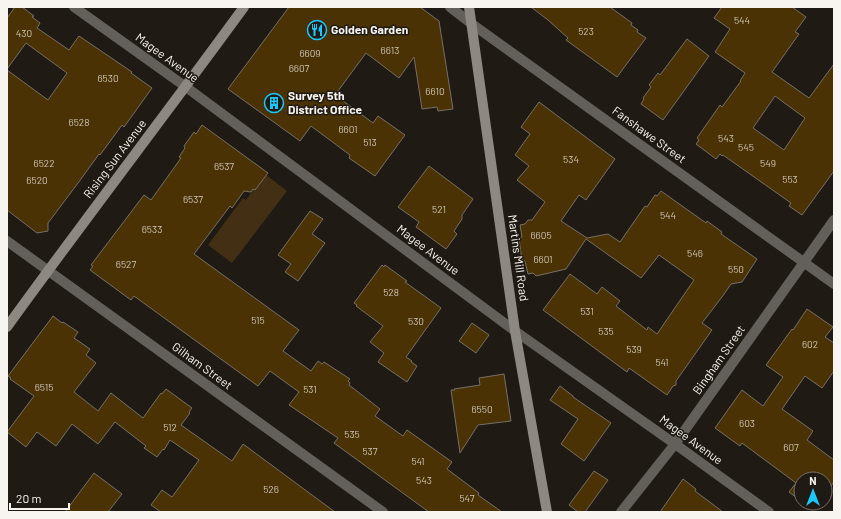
<svg xmlns="http://www.w3.org/2000/svg" width="841" height="519" viewBox="0 0 841 519" font-family="Barlow,sans-serif">
  <style>
    .green { fill: #433014 }
    .building { fill: #4b3205; stroke: #767067; fill-rule: evenodd }
    .lines { fill: none; stroke-linecap: round; stroke-linejoin: round }
    .street { stroke: #63605c; stroke-width: 10 }
    .secondary { stroke: #8d8882; stroke-width: 10 }
    .labels { text-anchor: middle; stroke-width: 3; stroke-linejoin: round; paint-order: stroke }
    .number-label { font-size: 10px; fill: #cdc4b4 }
    .poi-label { font-size: 12px; font-weight: bold; fill: #f8f4ef; stroke: #1f1a13; text-anchor: start }
    .street-label { font-size: 12px; fill: #f8f4ef; stroke: #1f1a13 }
  </style>
  <rect width="100%" height="100%" fill="#1f1a13"/>
  <!-- green -->
  <path class="green" d="M265 174 287 191 232 263 208 245 243 198 246 200Z"/>
  <!-- building -->
  <path class="building" d="M15 7H22L34 16 32 17 40 23 37 28 69 50 79 36 132 72 131 73 152 88 124 127 122 125 100 155 99 154 81 179 48 223V231L37 233 7 210V70L48 100 67 73 26 43 7 69V18Z
    M289 7H420L439 21 453 109 438 111 437 107 422 109 414 57 399 78 366 53 335 95 373 123 378 116 405 135 375 176 349 158 350 155 311 126 300 141 228 89Z
    M531 7H610L632 23 631 25 638 30 637 32 646 38 617 77 566 40 568 38 548 20Z
    M722 7H792L806 17 795 32 799 34 772 72 809 98 834 64V171L802 215 789 206 791 203 723 155 722 156 720 154 716 159 696 144 699 140 697 138 720 105 722 107 741 81H740L745 73 715 52 730 29 714 18ZM775 96 805 118 784 150 753 128Z
    M687 39 709 56 663 120 641 104 644 99 643 98 651 87 649 85 658 73 660 75Z
    M539 102 615 159 586 200 579 195 561 221 587 238 608 234 620 242 645 206 647 207 655 195 657 196 661 191 706 223 707 221 722 232 721 234 757 259 742 282 731 284 722 297 702 323 712 330 676 381V385L673 386 667 395 629 368 627 372 543 310 570 274 597 294 602 287 620 301 616 306 647 330 648 327 657 334 694 280 659 255 641 278 586 239 566 269 536 276 533 273 528 274 525 261 522 260 519 239 522 237 520 225 525 224 528 220H532L545 202 517 180 529 166 515 155 530 134 521 127Z
    M202 125 268 173 255 190 253 189 251 192 244 191 232 208 230 206 194 254 299 330 283 351 311 371 318 361 322 364 324 362 350 379 348 381 350 383 349 385 380 409 375 416 403 436 407 430 452 462 447 469 479 493 478 495 502 512H429L334 443 338 438 289 405 299 392 270 371 258 386 134 296 131 300 90 270 93 266 91 265 144 195 151 200 181 158 179 157 185 148 184 146 194 132 196 134Z
    M429 166 473 199 462 215V219L454 231 457 234 446 249 416 227 419 222 398 207Z
    M310 211 323 219 312 234 325 243 298 281 285 272 291 264 278 255Z
    M382 265 384 267 385 265 407 281 405 282 441 308 406 357 412 361 411 362 417 366 407 382 378 362 384 353 370 342 383 326 356 306 357 305 354 303Z
    M807 309 833 327 825 337 834 343V371L822 388 805 376 782 409 813 431 807 440 834 460V482L826 492 825 491V479H801V501L789 492 796 483 742 443 740 446 715 428 742 390 763 406 783 377 766 365 792 329 793 330Z
    M53 316 62 323 63 322 78 332 74 338 90 349 86 355 96 363 74 392 98 411 111 393 143 418 161 393 162 394 166 389 192 408 189 412 190 413 181 425 232 461 243 444 335 512H161L151 505 162 490 172 497 199 460 170 440 164 450 163 449 157 457 144 448 146 446 115 422 98 444 72 424 56 446 37 432 26 447 7 432 34 396 10 379 11 378 8 376Z
    M472 323 489 335 476 353 459 341Z
    M504 374 511 421 478 425 460 453 451 390H455L454 389 480 385 479 378Z
    M560 386 573 396V397L611 423 584 461 561 444 578 419 550 400Z
    M594 471 608 480 585 512H578L569 505Z
    M94 473 122 494 108 512H65Z
    M683 479 696 489 695 491 723 512H660Z"/>
  <g class="lines">
    <!-- street -->
    <path class="street" d="M74 7 186 87 515 331 675 444 769 512
      M450 7 472 24 834 284
      M7 241 383 512
      M621 512 675 444 834 220"/>
    <!-- secondary -->
    <path class="secondary" d="M469 7 515 331 547 512
      M7 327C85 219 166 114 244 7"/>
  </g>
  <!-- icons -->
  <defs>
    <g id="restaurant-ring" transform="scale(1)"><circle r="9.5" fill="#1f1a13" stroke="#1dc9fc" stroke-width="1.5"/><path d="M-5-6h1v4h1v-4h1v4h1v-4h1v5L-1.5 .5V6h-2V.5L-5-1ZM5-6V6H3V1.5H1.5Q1.5-4 5-6Z" fill="#1dc9fc"/></g>
    <g id="building-ring" transform="scale(1)"><circle r="9.5" fill="#1f1a13" stroke="#1dc9fc" stroke-width="1.5"/><path d="M-4-6H4V6H1V3H-1V6H-4ZM-2.5-4.3h1.7v1.8h-1.7ZM.8-4.3h1.7v1.8H.8ZM-2.5-1h1.7V.8h-1.7ZM.8-1h1.7V.8H.8Z" fill="#1dc9fc"/></g>
  </defs>
  <g fill-rule="evenodd">
    <use href="#restaurant-ring" x="317" y="30"/>
    <use href="#building-ring" x="274" y="103"/>
  </g>
  <g class="labels">
    <!-- number labels -->
    <g class="number-label">
      <text x="742" y="24">544</text>
      <text x="586" y="35">523</text>
      <text x="24" y="37">430</text>
      <text x="390" y="54">6613</text>
      <text x="310" y="57">6609</text>
      <text x="299" y="72">6607</text>
      <text x="108" y="82">6530</text>
      <text x="435" y="95">6610</text>
      <text x="79" y="126">6528</text>
      <text x="348" y="133">6601</text>
      <text x="726" y="142">543</text>
      <text x="370" y="146">513</text>
      <text x="746" y="151">545</text>
      <text x="571" y="163">534</text>
      <text x="44" y="167">6522</text>
      <text x="768" y="167">549</text>
      <text x="224" y="170">6537</text>
      <text x="790" y="183">553</text>
      <text x="37" y="184">6520</text>
      <text x="193" y="203">6537</text>
      <text x="439" y="213">521</text>
      <text x="668" y="219">544</text>
      <text x="152" y="233">6533</text>
      <text x="541" y="239">6605</text>
      <text x="695" y="257">546</text>
      <text x="543" y="263">6601</text>
      <text x="126" y="268">6527</text>
      <text x="736" y="273">550</text>
      <text x="391" y="296">528</text>
      <text x="587" y="315">531</text>
      <text x="258" y="324">515</text>
      <text x="416" y="325">530</text>
      <text x="606" y="335">535</text>
      <text x="810" y="348">602</text>
      <text x="634" y="353">539</text>
      <text x="662" y="366">541</text>
      <text x="44" y="391">6515</text>
      <text x="310" y="393">531</text>
      <text x="482" y="413">6550</text>
      <text x="747" y="427">603</text>
      <text x="170" y="431">512</text>
      <text x="352" y="438">535</text>
      <text x="791" y="451">607</text>
      <text x="370" y="455">537</text>
      <text x="418" y="465">541</text>
      <text x="424" y="484">543</text>
      <text x="271" y="493">526</text>
      <text x="467" y="502">547</text>
    </g>
    <!-- poi labels -->
    <g class="poi-label">
      <text x="331" y="34">Golden Garden</text>
      <text x="288" y="100">Survey 5th<tspan x="288" dy="14">District Office</tspan></text>
    </g>
    <!-- street labels -->
    <g class="street-label">
      <text transform="translate(167 58) rotate(36)" y="4">Magee Avenue</text>
      <text transform="translate(649 135) rotate(36)" y="4">Fanshawe Street</text>
      <text transform="translate(115 159) rotate(-53)" y="4">Rising Sun Avenue</text>
      <text transform="translate(428 250) rotate(37)" y="4">Magee Avenue</text>
      <text transform="translate(518 258) rotate(82)" y="4">Martins Mill Road</text>
      <text transform="translate(719 360) rotate(-55)" y="4">Bingham Street</text>
      <text transform="translate(202 366) rotate(36)" y="4">Gilham Street</text>
      <text transform="translate(691 440) rotate(36)" y="4">Magee Avenue</text>
    </g>
  </g>
  <!-- border -->
  <rect width="841" height="519" fill="none" stroke="#f8f4ef" stroke-width="16"/>
  <!-- north arrow -->
  <g transform="translate(813 491)"><circle r="19" fill="#1f1a13" stroke="#76716b"/>
  <path d="M0-3L7 15L0 10L-7 15Z" fill="#1dc9fc"/>
  <text y="-6" font-size="11" font-weight="bold" text-anchor="middle" fill="#f8f4ef">N</text>
  </g>
  <!-- scale -->
  <path d="M10 503v6h59v-6" fill="none" stroke="#f8f4ef" stroke-width="2"/>
  <text x="16" y="503" font-size="12" fill="#f8f4ef" stroke="#1f1a13" stroke-width="3" paint-order="stroke">20 m</text>
</svg>
